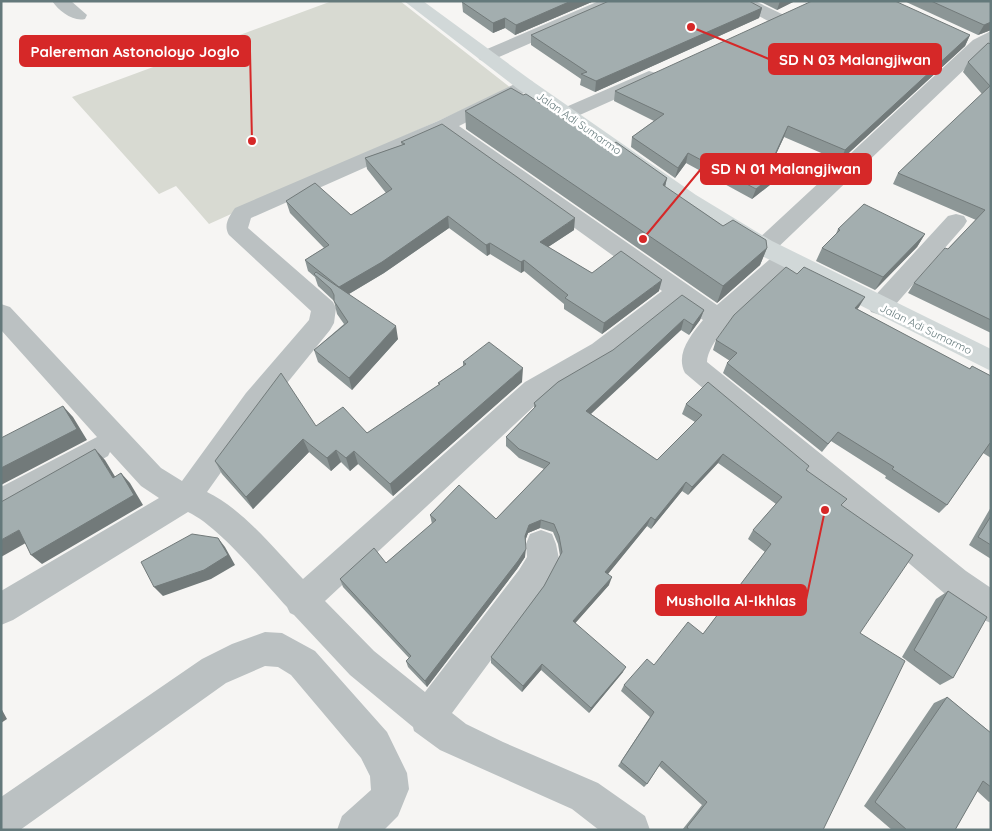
<svg xmlns="http://www.w3.org/2000/svg" width="992" height="831" viewBox="0 0 992 831" font-family="Quicksand,sans-serif">
  <style>
    .green { fill: #d8dad2 }
    .lines { fill: none; stroke-linecap: round; stroke-linejoin: round }
    .minor { fill: #bbc1c2; fill-rule: evenodd }
    .major { fill: #d1d8d8; fill-rule: evenodd }
    .wall { fill: #8c9696 }
    .shaded-wall { fill: #727a7a }
    .building { fill: #a3aeaf; stroke: #727a7a }
    .labels { text-anchor: middle; stroke-width: 5; stroke-linejoin: round; paint-order: stroke }
    .far-street-label { font-size: 11px; fill: #64797b; stroke: #fff }
    .leader { fill: none; stroke: #d62828; stroke-width: 2 }
    .callout-dot { fill: #d62828; stroke: #fff; stroke-width: 2 }
    .callout { fill: #d62828; stroke: #d62828; stroke-width: 2 }
    .callout-label { font-size: 15px; text-anchor: middle; font-weight: bold; fill: #fff }
  </style>
  <rect width="100%" height="100%" fill="#f6f5f3"/>
  <!-- green -->
  <path class="green" d="M332 1H400L511 88 209 224 176 186 159 194 72 97Z"/>
  <g class="lines">
    <!-- minor -->
    <path class="minor" d="M52 1H71L87 15 85 19C73 22 59 11 52 1Z
      M599 1H622L620 4 492 60 486 61 480 60 477 56 480 52Z
      M734 1H755L784 15 786 19 784 23H772L736 4Z
      M991 31V44L772 253 764 255 756 253 752 247 756 241 973 40Z
      M649 71 656 73 658 77 656 81 573 118 566 120 559 118 556 114 559 110Z
      M525 79 532 81 534 85 532 89 459 126 717 305 777 253 785 251 793 253 797 259 793 265C771 284 708 333 707 362L966 571 991 588V623L979 618 944 593 685 373C675 354 691 335 703 320L679 303 610 358 543 398 325 601 374 651 425 692 519 570 527 557 526 544 530 534 541 530 552 534 556 544 559 559 554 569 541 592 452 713 466 724 503 742 598 783 645 816 650 830H599L572 809 440 750 414 731 413 727 350 675 294 615 290 613 287 607C262 580 220 527 188 512L13 620 1 625V591L159 498 141 486 110 452 108 456 12 511 1 515V487L97 437 1 330V304L10 307 161 468 182 481 246 393 309 320 311 311 229 235C223 225 229 217 235 208L438 121ZM443 133 662 291 592 344 525 382 303 579C276 551 243 509 207 492L266 409 330 330 334 323 336 308 333 302 248 228 251 218Z
      M956 214 964 216 967 221 964 226 889 312 880 315 871 312 868 306 871 300 948 216Z
      M265 632 282 633 315 651 387 732 407 773 409 789 398 816 384 830H337L342 816 371 790 370 776 361 758 291 675 278 667 265 666 226 683 20 830H1V797L202 659 232 644Z"/>
    <!-- major -->
    <path class="major" d="M404 1H423L532 81 696 195 772 241 991 349V371L756 253 680 205 518 89Z"/>
  </g>
  <!-- wall -->
  <path class="wall" d="M594 1 515 35 505 28 493 33 463 12 462 2Z
    M759 1H795L777 10Z
    M904 1H991V30L978 35Z
    M762 8 759 18 595 92 580 85 581 79 531 45V35Z
    M970 35 965 46 840 161 784 137 772 162 780 177 752 199 686 163 675 178 631 147 632 137 654 121 614 101 615 91Z
    M991 44V333L908 293 914 283 976 220 893 184 898 173 982 94 963 72 968 62Z
    M465 111 608 148 667 178 665 187 723 226 767 248 760 265 717 303 466 129Z
    M401 142 574 230 548 247 592 273 659 291 602 334 564 309V304L524 271 521 273 490 254 487 256 449 228 384 273 349 294 398 339 352 390 318 362 314 350 344 324 337 314 334 301 318 286 315 277 308 271 305 260 324 248 290 213 286 201 351 215 386 193 367 169 365 158 402 145Z
    M838 229 925 234 917 247 875 290 816 261 822 248 835 236Z
    M859 307 857 309 969 369 972 366 991 376V458L983 453 947 505 939 513 885 478 886 476 831 441 822 452 723 373 727 363 730 361 713 350 716 340Z
    M704 310 700 320 689 335 681 330 591 414 657 460 695 422 682 414 686 404 807 470 842 505 860 633 823 830H682L702 805 659 766 647 784 644 787 618 766 650 717 621 691 624 685 703 634 765 552 748 539 753 530 776 504 718 463 688 495 682 491 651 529 647 526 608 574 609 585 575 623 623 672 589 713 541 670 522 692 491 663V657L544 586 560 556 558 544 553 532 540 528 528 533 525 541V557L517 569 427 687 408 667 406 661 409 658 343 587 340 579 386 563 432 524 430 515 496 519 544 469 519 458 506 446V437L534 408V403L558 382Z
    M463 362 522 382 393 496 358 464 350 471 341 462 331 471 309 452 253 509 222 474 215 461 316 426 367 433 439 385 438 383 463 366Z
    M991 507V559L969 545Z
    M948 591 953 678 940 685 902 657 936 599Z
    M947 697 991 733V801L989 802 977 791 955 830H892L864 806 934 703Z"/>
  <!-- shaded-wall -->
  <path class="shaded-wall" d="M571 1H594L515 35 516 25Z
    M780 1H795L777 10Z
    M762 8 759 18 595 92 596 81Z
    M505 18V28L493 33V23Z
    M991 22V30L978 35 984 25Z
    M970 35 965 46 840 161 845 150Z
    M788 126 784 137 768 172 772 161Z
    M688 153 686 163 675 178 678 168Z
    M783 167 780 177 752 199 756 189Z
    M667 178 663 195V185Z
    M448 216 449 228 384 273 342 298 339 287Z
    M575 218 574 230 539 253 540 242Z
    M925 234 917 247 875 290 883 277Z
    M490 243V254L487 256 486 245Z
    M767 248 760 265 717 303 723 286Z
    M524 260V271L521 273V262Z
    M662 280 659 291 602 334 604 323Z
    M865 297 859 307 849 318 855 308Z
    M704 310 700 320 689 335 693 325Z
    M684 319 681 330 584 420 586 411Z
    M396 326 398 339 352 390 349 378Z
    M523 368 522 382 393 496 390 484Z
    M63 406 73 417 87 440 1 485V468Z
    M303 439 309 452 253 509 246 497Z
    M95 449 105 460 122 488 113 478Z
    M336 450 341 462 331 471 327 458Z
    M354 451 358 464 350 471 346 458Z
    M723 454 718 463 688 495 692 487Z
    M121 473 130 483 143 505 42 564 31 555Z
    M686 482 682 491 651 529 655 520Z
    M651 517 647 526 603 580 605 572Z
    M541 520 540 528 528 533 524 544 525 536 529 525Z
    M19 530 31 540 1 557V540Z
    M218 538 225 547 235 565 211 579 163 596 154 587Z
    M526 549 525 557 517 569 427 687 425 681Z
    M612 577 609 585 571 628 573 621Z
    M542 664 541 670 522 692 523 686Z
    M626 667 623 672 589 713 591 708Z
    M1 708 7 719 1 723Z"/>
  <!-- building -->
  <path class="building" d="M464 1H571L516 25 505 18 493 23 462 2Z
    M609 1H749L762 8 596 81 581 74 587 72 531 35Z
    M812 1H895L970 35 845 150 788 126 772 161 783 167 756 189 688 153 678 168 632 137 664 114 615 91Z
    M931 1H991V22L984 25Z
    M988 43 991 44V320L914 283 945 248 948 249 985 210 898 173 990 86 968 62Z
    M511 88 523 95 526 94 608 148 616 142 667 178 663 185 723 226 733 220 766 240 767 248 723 286 465 111Z
    M442 124 575 218 540 242 592 273 621 251 662 280 604 323 565 298 568 295 524 260 521 262 490 243 486 245 448 216 382 262 339 287 305 260 329 245 286 201 315 183 351 215 392 189 365 158 405 144 401 142Z
    M864 204 925 234 883 277 822 248 840 230 838 229Z
    M786 267 797 274 804 267 865 297 855 308 970 369 972 366 991 376V444L990 443 947 505 892 469 894 467 838 432 828 444 727 363 737 353 716 340 734 315Z
    M316 272 396 326 349 378 314 350 348 322 334 301V295L331 289 314 274Z
    M682 295 704 310 693 325 684 319 586 411 657 460 702 415 686 404 708 382 809 466 806 470 847 499 841 505 913 555 860 633 905 661 823 830H689L687 827 707 802 662 761 647 784 621 762 654 712 624 685 647 659 654 665 688 622 703 634 771 544 753 530 782 497 723 454 692 487 686 482 655 520 651 517 605 572 612 577 573 621 626 667 591 708 542 664 523 686 491 657 544 586 562 552 559 536 554 524 541 520 529 525 525 536 526 549 518 561 425 681 406 661 411 656 340 579 374 548 386 563 436 520 430 515 459 485 496 519 550 463 519 449 506 437 536 406 534 403 558 382 613 350Z
    M489 342 523 368 390 484 354 451 346 458 336 450 327 458 303 439 246 497 215 461 281 373 316 426 343 407 367 433 440 384 438 383 466 364 463 362Z
    M63 406 77 429 1 468V438Z
    M95 449 113 478 121 473 134 495 31 555 19 530 1 540V502Z
    M991 516V545L978 537Z
    M192 534 218 538 228 555 204 570 154 587 141 562Z
    M948 591 987 617 953 678 914 650Z
    M947 697 991 733V787L983 781 955 830H907L875 802Z"/>
  <g class="labels">
    <!-- far-street labels -->
    <g class="far-street-label">
      <text transform="translate(579 123) rotate(35)" y="4">Jalan Adi Sumarmo</text>
      <text transform="translate(926 329) rotate(26)" y="4">Jalan Adi Sumarmo</text>
    </g>
  </g>
  <!-- callouts -->
  <path class="leader" d="M252 141L250 51M691 27L769 59M643 239L701 169M825 510L806 600"/>
  <g class="callout-dot">
    <circle cx="252" cy="141" r="5"/>
    <circle cx="691" cy="27" r="5"/>
    <circle cx="643" cy="239" r="5"/>
    <circle cx="825" cy="510" r="5"/>
  </g>
  <g class="callout">
    <rect x="20" y="36" width="230" height="30" rx="5"/>
    <rect x="769" y="44" width="172" height="30" rx="5"/>
    <rect x="701" y="154" width="170" height="30" rx="5"/>
    <rect x="656" y="585" width="150" height="30" rx="5"/>
  </g>
  <g class="callout-label">
    <text x="135" y="57">Palereman Astonoloyo Joglo</text>
    <text x="855" y="65">SD N 03 Malangjiwan</text>
    <text x="786" y="174">SD N 01 Malangjiwan</text>
    <text x="731" y="606">Musholla Al-Ikhlas</text>
  </g>
  <!-- border -->
  <rect width="992" height="831" fill="none" stroke="#64797b" stroke-width="5"/>
</svg>
